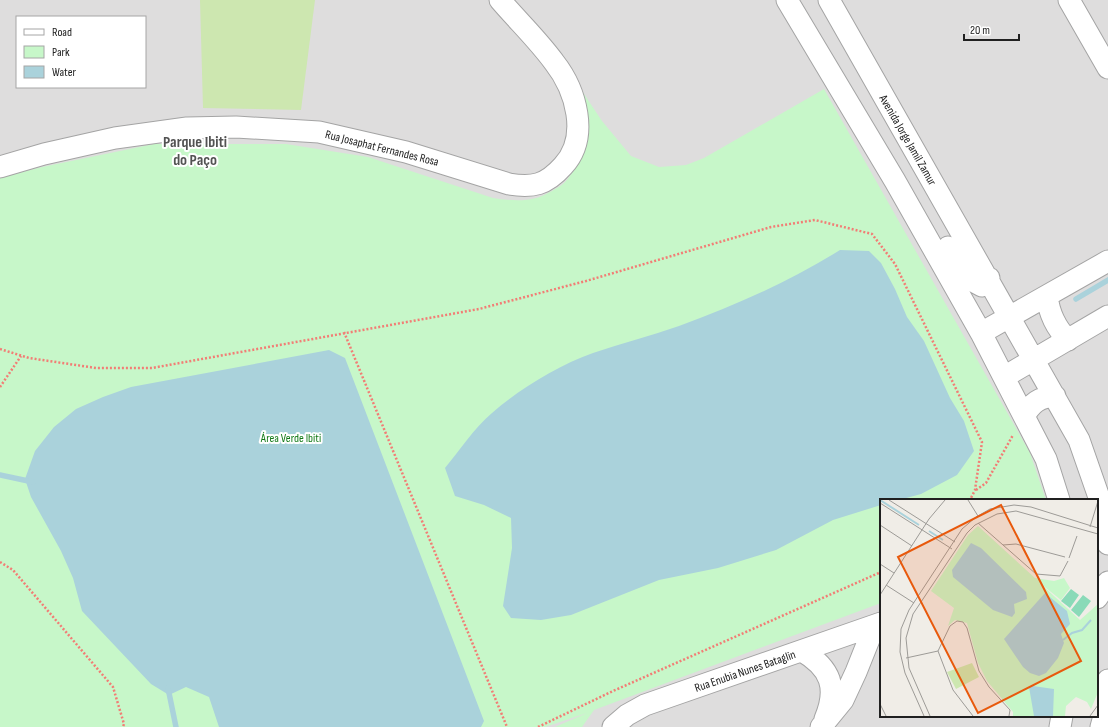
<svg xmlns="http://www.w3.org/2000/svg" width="1108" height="727" viewBox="0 0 1108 727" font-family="'Sofia Sans Condensed',sans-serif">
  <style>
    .residential { fill: #dedddd; fill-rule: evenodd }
    .grass { fill: #cde7b0 }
    .park { fill: #c7f7c9 }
    .water { fill: #aad2db }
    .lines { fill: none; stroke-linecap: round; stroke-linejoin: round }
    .stream { stroke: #aad2db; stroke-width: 5.5 }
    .street-casing { stroke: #a4a4a4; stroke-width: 23 }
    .path { stroke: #f27d75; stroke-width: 2.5; stroke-dasharray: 2 2; stroke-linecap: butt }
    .street { stroke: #fff; stroke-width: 21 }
    .labels { text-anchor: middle; stroke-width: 4; stroke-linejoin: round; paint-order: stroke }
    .street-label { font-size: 12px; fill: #202020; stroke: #fff }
    .park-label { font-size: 12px; fill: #127a16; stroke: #fff }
    .district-label { font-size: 16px; font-weight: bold; fill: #535353; stroke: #fff }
    .inset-river { fill: none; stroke: #aad2db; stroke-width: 2 }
    .inset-road { fill: none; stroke: #9d9b97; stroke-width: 1 }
    .view { fill: #e8590c; fill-opacity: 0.15; stroke: #e8590c; stroke-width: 2 }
    .inset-edge { fill: none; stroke: #202020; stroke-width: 2 }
  </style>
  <rect width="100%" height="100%" fill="#f0ede7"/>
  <!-- residential -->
  <path class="residential" d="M0 0H1108V727H0ZM17 17H145V87H17ZM881 500H1097V716H881Z"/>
  <!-- grass -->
  <path class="grass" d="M200 0H315L301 110 203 108Z"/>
  <!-- park -->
  <path class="park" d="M576 82 602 121 631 156 659 167 686 165 704 158 824 89 1030 453 1046 500H881V603L594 710 582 727H555L587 713 545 727H0V178L42 167 154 144H286L368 157 493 198C507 200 522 202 536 198 542 197 562 186 565 182 580 166 590 138 588 116 587 104 581 93 576 82Z"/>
  <!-- water -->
  <path class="water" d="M840 250 869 251 881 263 895 289 907 317 924 341 950 398 964 421 974 451 957 475 921 494 899 500H881V505L833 520 776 550 718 568 659 580 571 615 541 620 511 618 503 606 512 548 511 518 484 505 455 496 445 468C460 450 474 428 492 413 521 388 557 366 593 353 622 343 651 336 679 326 736 305 789 282 840 250Z
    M329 350 345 358 484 721 481 727H219L209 697 186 687 169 695 151 684 82 611 73 578 61 551 31 497 25 479 35 451 54 427 76 409 103 397 131 387Z"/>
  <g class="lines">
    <!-- stream -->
    <path class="stream" d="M1076 299 1108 280
      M0 475 33 482
      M168 688 176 727"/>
    <!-- street casing -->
    <g class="street-casing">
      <path id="street" d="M787 0 895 181 981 333 1046 459 1059 500
        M829 0 1079 440 1101 503 1108 544
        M1069 0 1108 68
        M0 167 44 154 115 138 187 128 236 127 319 132 406 152 509 184C533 188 546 185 563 166 590 137 576 90 554 62 538 40 518 21 500 0
        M948 247 969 279 982 286 989 278
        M1047 296C1049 313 1055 327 1068 340
        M981 333 1108 261
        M1004 377 1108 316
        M1024 416C1032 403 1039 397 1055 396
        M1097 598 1108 582
        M802 651C831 668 838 688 825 719
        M613 727 627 715 645 705 881 623
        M821 727 843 700 856 672 874 627
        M1060 727 1062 716
        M1101 727 1104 716 1108 680"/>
    </g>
    <!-- path -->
    <path class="path" d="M344 332 507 727
      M0 349 29 358 96 368H152L479 309 586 281 771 227 815 220 872 234 895 264 982 442 975 490 970 500
      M0 387 21 356
      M976 490 986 483 1013 435
      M0 562 13 570 113 687 124 724 123 727
      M538 727 613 691 881 572"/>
    <!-- street -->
    <use href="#street" class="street"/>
  </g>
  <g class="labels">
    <!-- street labels -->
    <g class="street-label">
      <text transform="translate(908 140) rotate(60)" y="4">Avenida Jorge Jamil Zamur</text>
      <text transform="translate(382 148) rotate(14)" y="4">Rua Josaphat Fernandes Rosa</text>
      <text transform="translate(745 671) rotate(-19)" y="4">Rua Enubia Nunes Bataglin</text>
    </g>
    <!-- park labels -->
    <g class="park-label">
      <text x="291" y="442">Área Verde Ibiti</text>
    </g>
    <!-- district labels -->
    <g class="district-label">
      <text x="195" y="147">Parque Ibiti<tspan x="195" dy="18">do Paço</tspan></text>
    </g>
  </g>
  <!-- overview -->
  <g transform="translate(880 499)">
    <rect width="218" height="218" fill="#f0ede7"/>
    <path d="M92 164 99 178 76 190 67 173Z" fill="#cde7b0"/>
    <path d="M98 27 155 79 174 82 184 79 190 89 181 101 161 85 200 121 218 105V193L211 210 207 203 196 198 186 207 185 217H133V213L107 182 98 164 87 124 75 121 68 127 74 109 51 92 88 36Z" fill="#c7f7c9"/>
    <path d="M191 90 199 96 190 109 181 102ZM203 96 211 102 199 118 191 111Z" fill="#8adab8"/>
    <path d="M91 44 101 49 146 93 147 100 134 105 135 114 132 118 113 111 73 78 72 71ZM165 94 187 112 190 125 181 135 184 144 178 159 166 174 159 177 150 174 143 168 124 140ZM153 187 174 190 173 217H154L149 188Z" fill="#aad2db"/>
    <path class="inset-river" d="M0 1 39 26M49 32 63 41M183 141 192 134 202 131 211 121"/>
    <path class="inset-road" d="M9 1 75 43M88 1 98 17M0 4 72 50M98 24 156 75 180 77 188 62M0 26 32 47M210 28 218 2M123 46 136 45 185 58M189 59 197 37M0 65 14 74M6 86 34 104M0 96 49 20 65 1M58 152 73 191 93 217M26 159 58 152 70 127 77 122 83 123 87 129 99 172 109 188 130 211 129 217M0 205 6 217M44 217 25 174 20 153 21 130 29 111 82 30 96 18 110 10 134 6 151 8 218 29M50 217 29 169 26 139 33 115 87 34 95 26 117 15 136 12 218 35M210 217 218 206"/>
    <path class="view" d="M121 6 201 162 98 214 18 58Z"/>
    <rect width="218" height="218" class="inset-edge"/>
  </g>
  <!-- legend -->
  <rect x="16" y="16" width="130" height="72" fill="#ffffff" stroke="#a6a6a6"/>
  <rect x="24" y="29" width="20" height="6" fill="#ffffff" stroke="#a6a6a6"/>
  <text x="52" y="36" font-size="12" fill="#202020">Road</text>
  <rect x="24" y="46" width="20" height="12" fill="#c7f7c9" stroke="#a6a6a6"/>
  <text x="52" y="56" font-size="12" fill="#202020">Park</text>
  <rect x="24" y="66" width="20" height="12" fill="#aad2db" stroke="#a6a6a6"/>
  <text x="52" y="76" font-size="12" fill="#202020">Water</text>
  <!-- scale -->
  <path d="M964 34v6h55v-6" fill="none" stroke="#202020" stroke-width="2"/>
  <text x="970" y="34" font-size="12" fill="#202020" stroke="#ffffff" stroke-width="3" paint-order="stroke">20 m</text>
</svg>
